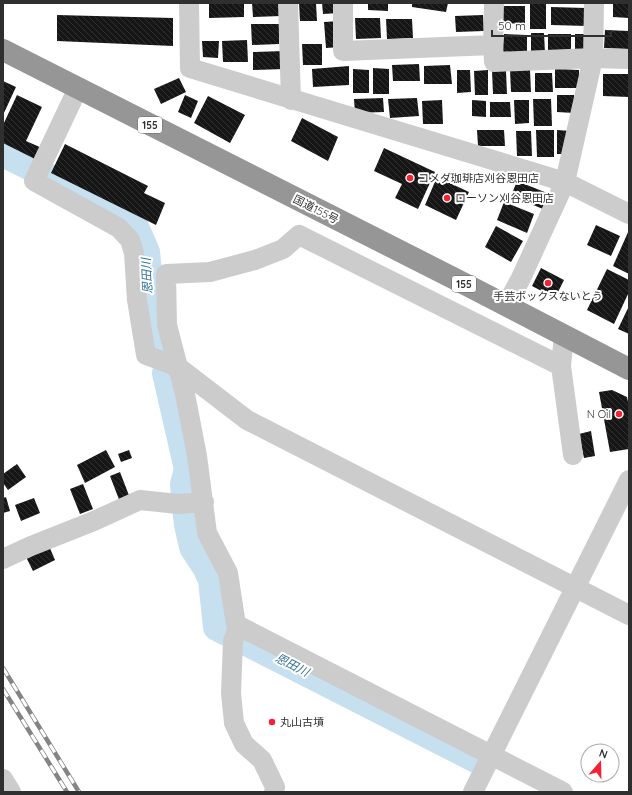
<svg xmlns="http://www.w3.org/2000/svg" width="632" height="795" viewBox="0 0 632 795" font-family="Quicksand,'Noto Sans JP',sans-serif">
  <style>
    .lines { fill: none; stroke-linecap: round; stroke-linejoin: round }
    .river { stroke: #c6e0ef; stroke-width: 28 }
    .building { fill: url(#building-back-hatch) }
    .minor { stroke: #ccc; stroke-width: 20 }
    .highway { stroke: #969696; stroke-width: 22 }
    .rail-casing { stroke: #848484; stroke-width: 4.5 }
    .rail { stroke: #fff; stroke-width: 3; stroke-dasharray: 9; stroke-linecap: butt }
    .poi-dot { fill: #f52235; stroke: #fff; stroke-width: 1.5 }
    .labels { text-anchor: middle; stroke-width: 4; stroke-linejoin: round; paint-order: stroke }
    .shield { fill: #fff; stroke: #6d6d6d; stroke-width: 1 }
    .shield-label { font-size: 10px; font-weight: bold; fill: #2f2f2f }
    .poi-label { font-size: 11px; fill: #2f2f2f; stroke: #fff; text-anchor: start }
    .street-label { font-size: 11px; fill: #2f2f2f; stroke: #fff }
    .water-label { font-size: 12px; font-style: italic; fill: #357499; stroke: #fff }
  </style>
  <defs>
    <pattern id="building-back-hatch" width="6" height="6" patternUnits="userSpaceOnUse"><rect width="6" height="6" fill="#161616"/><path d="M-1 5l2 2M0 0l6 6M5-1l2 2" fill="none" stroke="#303030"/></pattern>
  </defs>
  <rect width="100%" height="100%" fill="#fff"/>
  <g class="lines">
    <!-- river -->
    <path class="river" d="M3 153 29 166
      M50 178 126 219 136 229 146 252 148 272 149 319 159 352
      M166 373 188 469 184 484 185 500
      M186 507 188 525 193 547 206 567 212 580 217 627 480 761"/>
  </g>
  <!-- building -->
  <path class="building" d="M209 3H244V17L209 18Z
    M252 3H281V16L253 17Z
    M299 3H316L317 21H300Z
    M322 3H339V13L323 14Z
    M368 3H388V11L368 10Z
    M412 3H448L446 12 412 7Z
    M613 3H629V18L613 17Z
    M530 4H546V29H530Z
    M502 6H525V24L502 23Z
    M551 7 586 8 587 26 551 25Z
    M57 15 173 18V46L57 41Z
    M483 15 484 31 456 32 455 16Z
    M355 18H380L381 38 356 39Z
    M386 19H412L413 38 387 39Z
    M340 21 341 47 326 48 324 22Z
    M251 24H279V44L252 45Z
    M605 30 629 31V49L604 48Z
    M531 33H544L545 53H531Z
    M504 34 527 35V53L503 52Z
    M548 34H571V54H548Z
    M575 34H586V51H575Z
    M247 40 248 62H223L222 41Z
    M202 41H219L218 58 203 57Z
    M302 44H322V65H303Z
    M284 51 285 69 253 70V52Z
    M419 64 420 81H393L392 65Z
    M450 65 452 84H424V66Z
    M349 66V85L313 87 312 69Z
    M373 68 389 69V94H373Z
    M353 69 369 70V93H353Z
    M555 69 579 70V88H555Z
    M457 70H470L471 92 457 93Z
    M488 70V95H475L474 71Z
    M510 70H530L531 92H511Z
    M492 71H506L507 94H493Z
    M535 73H552L553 92H535Z
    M603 74H629V97L603 96Z
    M179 78 186 92 161 104 154 89Z
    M3 81 16 87 3 115Z
    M17 95 42 107 26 141 42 148 37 160 3 143V125Z
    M185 95 198 101 191 118 178 112Z
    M557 95H574V113L557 112Z
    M208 96 245 115 230 143 194 123Z
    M383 98 384 112 355 113 354 99Z
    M417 98 419 116 390 118 388 99Z
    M533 99H551L552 126H534Z
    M442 100 443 124H423L422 101Z
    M472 100 486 101V117L472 116Z
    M514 100H529V123L515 124Z
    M490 102H510L511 117H490Z
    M302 118 338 137 328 161 291 141Z
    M477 130H504L505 146H478Z
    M536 130H554V157H537Z
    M557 130 571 131V154H557Z
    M516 131H531L532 156H517Z
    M65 144 148 186 144 193 165 203 156 225 51 173Z
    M384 148 435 172 418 209 395 198 402 184 374 171Z
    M437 177 469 192 456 220 425 205Z
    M517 181 547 193 543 209 511 196Z
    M504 202 534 214 527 233 497 220Z
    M596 225 620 236 611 256 587 245Z
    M496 226 523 241 511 262 485 247Z
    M629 230V274L613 266Z
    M541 268 564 280 555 298 532 286Z
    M607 269 629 280V292L614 324 587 310Z
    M629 306V334L618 329Z
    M612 390 627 397 629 407V449L610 452 599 392Z
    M591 431 595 456 584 458 579 434Z
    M106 450 115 467 85 483 77 465Z
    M129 450 132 458 121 462 118 454Z
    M17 464 26 477 8 490 3 483V474Z
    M120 472 130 498 120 502 110 476Z
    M83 484 93 509 80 514 70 489Z
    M6 497 10 511 3 513V498Z
    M34 498 40 513 21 521 15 505Z
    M49 546 55 560 33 571 26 557Z"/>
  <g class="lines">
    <!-- minor -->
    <path class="minor" d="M189 3 190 68 565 182 629 214
      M288 3 291 100
      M343 3V51L493 45
      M494 3 493 45 494 62 593 58 629 59
      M78 88 34 181 119 228 130 240 134 253 137 300 146 355 178 367 247 420 629 615
      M506 306 521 278 565 182 593 58 594 3
      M564 335 561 366 573 455
      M3 559 31 546 94 521 140 500 178 504 204 502
      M239 626 563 792
      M3 779 11 792
      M274 792 275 787 262 760 244 744 234 723 231 693 233 641 239 626 236 625 228 573 207 533 197 456 185 394 167 325 166 274 210 272 255 260 283 249 299 235 561 366
      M473 792 629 480"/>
    <!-- highway -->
    <path class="highway" d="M3 50 455 279 629 369"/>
    <!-- rail casing -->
    <g class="rail-casing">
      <path id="rail" d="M3 668 79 792
        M3 689 67 792"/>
    </g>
    <!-- rail -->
    <use href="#rail" class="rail"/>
  </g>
  <!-- markers -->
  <g class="poi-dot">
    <circle cx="410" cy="178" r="4"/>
    <circle cx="447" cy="198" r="4"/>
    <circle cx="548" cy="283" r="4"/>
    <circle cx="619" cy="414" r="4"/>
    <circle cx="272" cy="722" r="4"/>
  </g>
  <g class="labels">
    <!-- shield labels -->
    <g class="shield">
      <rect x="138" y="117" width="24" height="16" rx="3"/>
      <rect x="452" y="276" width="24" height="16" rx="3"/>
    </g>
    <g class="shield-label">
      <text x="150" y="129">155</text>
      <text x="464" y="288">155</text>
    </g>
    <!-- poi labels -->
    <g class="poi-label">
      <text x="418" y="182">コメダ珈琲店刈谷恩田店</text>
      <text x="455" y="202">ローソン刈谷恩田店</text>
      <text x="548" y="300" text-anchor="middle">手芸ボックスないとう</text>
      <text x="611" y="418" text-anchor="end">N Oil</text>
      <text x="280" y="726">丸山古墳</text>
    </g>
    <!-- street labels -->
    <g class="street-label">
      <text transform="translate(316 209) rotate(27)" y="4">国道155号</text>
    </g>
    <!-- water labels -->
    <g class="water-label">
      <text transform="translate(147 276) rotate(-93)" y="4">恩田川</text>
      <text transform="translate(292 665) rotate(27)" y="4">恩田川</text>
    </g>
  </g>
  <!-- border -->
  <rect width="632" height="795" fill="none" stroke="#2f2f2f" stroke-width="8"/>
  <!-- north arrow -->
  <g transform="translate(600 763) rotate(20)"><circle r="19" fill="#ffffff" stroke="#acacac"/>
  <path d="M0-3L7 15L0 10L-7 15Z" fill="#f52235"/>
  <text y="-6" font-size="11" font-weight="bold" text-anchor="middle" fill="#2f2f2f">N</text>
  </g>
  <!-- scale -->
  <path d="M492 30v6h119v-6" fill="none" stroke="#2f2f2f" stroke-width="2"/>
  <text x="498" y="30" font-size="12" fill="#2f2f2f" stroke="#ffffff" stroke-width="3" paint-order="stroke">50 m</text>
</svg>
